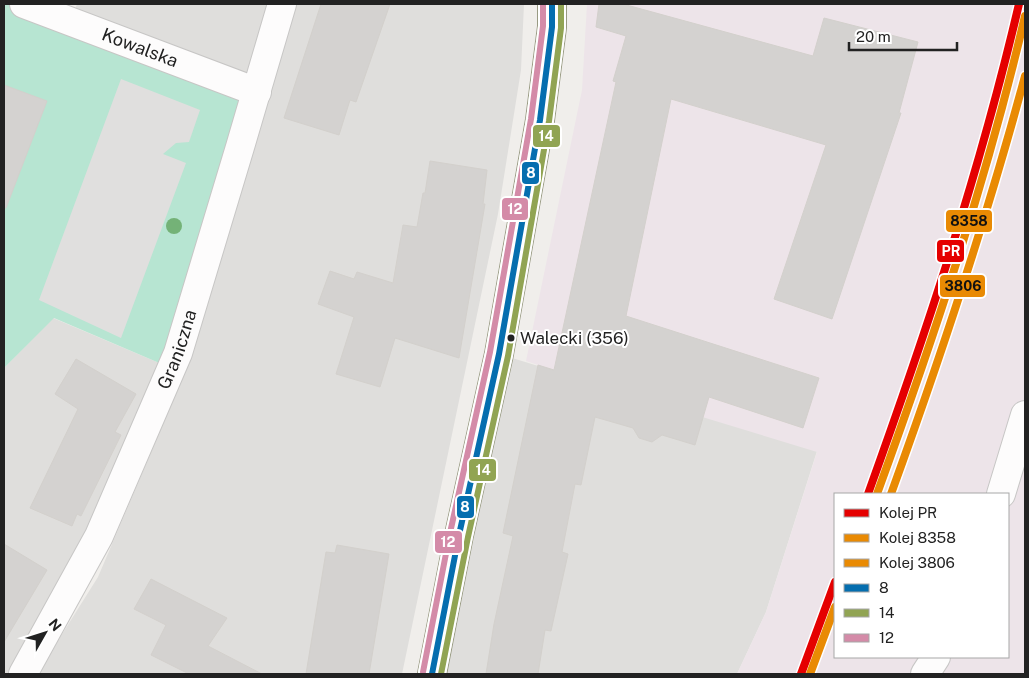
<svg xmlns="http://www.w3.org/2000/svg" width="1029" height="678" viewBox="0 0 1029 678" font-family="'Public Sans',sans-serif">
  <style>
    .residential { fill: #dfdedc }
    .industrial { fill: #ede4e9; fill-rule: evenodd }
    .pitch { fill: #b7e5d2 }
    .parking { fill: #e0dfde }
    .building { fill: #d4d2d0; stroke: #d3d0cc }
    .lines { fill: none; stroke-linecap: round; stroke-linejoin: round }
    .minor-casing { stroke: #c7c6c5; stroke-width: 30 }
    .secondary-casing { stroke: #989a82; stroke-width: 30 }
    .minor { stroke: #fdfcfc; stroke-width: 28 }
    .secondary { stroke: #f4f5ed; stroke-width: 28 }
    .bus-1-casing { stroke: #fff; stroke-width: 10 }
    .bus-2-casing { stroke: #fff; stroke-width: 10 }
    .bus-3-casing { stroke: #fff; stroke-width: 10 }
    .bus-1 { stroke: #056eaf; stroke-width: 6 }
    .bus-2 { stroke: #91a453; stroke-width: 6 }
    .bus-3 { stroke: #d48ba8; stroke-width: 6 }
    .rail-1-casing { stroke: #fff; stroke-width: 11 }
    .rail-2-casing { stroke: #fff; stroke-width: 11 }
    .rail-3-casing { stroke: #fff; stroke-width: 11 }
    .rail-1 { stroke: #e50000; stroke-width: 8 }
    .rail-2 { stroke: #e98a03; stroke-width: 8 }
    .rail-3 { stroke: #e98a03; stroke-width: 8 }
    .tree { fill: #74b277 }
    .bus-dot { fill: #222; stroke: #fff; stroke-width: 2 }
    .labels { text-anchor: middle; stroke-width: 4; stroke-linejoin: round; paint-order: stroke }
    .bus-label { font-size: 17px; fill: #222; stroke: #fff; text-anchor: start }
    .street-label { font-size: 18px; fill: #222; stroke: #fff }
    .line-badge { stroke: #fff; stroke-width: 2 }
    .badge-label { font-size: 14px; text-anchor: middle; font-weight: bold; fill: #fff }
    .pale-badge-label { font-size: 14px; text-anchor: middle; font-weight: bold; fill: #111 }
  </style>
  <rect width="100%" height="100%" fill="#f0eeeb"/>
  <!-- residential -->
  <path class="residential" d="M77 4H282L257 92 71 22Z
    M292 4H524L521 70 498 214 402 674H37L98 577 187 368Z
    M53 318 171 368 23 674H4V368Z
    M499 354 817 451 766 612 737 674H432Z"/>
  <!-- industrial -->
  <path class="industrial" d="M587 4H1025V674H737L766 612 817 452 610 389 526 361 582 90ZM835 494H1008V657H835Z"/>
  <!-- pitch -->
  <path class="pitch" d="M4 4H24L257 92 171 368 54 318 4 368Z"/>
  <!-- parking -->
  <path class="parking" d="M121 79 200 110 189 142 176 143 163 154 186 163 121 338 39 300Z"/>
  <!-- building -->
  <path class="building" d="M321 4H390L356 102 350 100 339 135 284 118Z
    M599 4H623L813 56 824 18 918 42 899 113H901L832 319 774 299 826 145 671 99 626 316 819 378 803 428 709 397 695 445 662 435 652 442 639 438 633 428 595 417 581 485 575 484 562 552 568 554 551 631 545 630 538 674H486L494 624 513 536 503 533 538 365 554 370 616 82 613 81 626 36 596 27Z
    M4 85 47 101 6 208H4Z
    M430 161 487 170 483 204H485L459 358 395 338 380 387 336 374 354 317 318 304 330 271 354 279 357 272 393 283 403 225 417 227 423 193H425Z
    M76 359 136 394 115 432 121 435 81 516 77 514 72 526 30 508 78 409 55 394Z
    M4 544 47 570 4 642Z
    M337 545 389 554 369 674H306L326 552 335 553Z
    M151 579 227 618 208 646 262 674H189L151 655 166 625 134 609Z"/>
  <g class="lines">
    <!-- minor casing -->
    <g class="minor-casing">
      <g id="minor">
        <path id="s1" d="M24 4 257 92"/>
        <path d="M1001 494 1025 415"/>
        <path id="s2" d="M23 674 99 536 178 353 240 147 282 4"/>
        <path d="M925 674 936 657"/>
      </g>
    </g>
    <!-- secondary casing -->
    <g class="secondary-casing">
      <path id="secondary" d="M432 674 459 535 499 354 540 120 552 27V4"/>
    </g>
    <!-- minor -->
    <use href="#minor" class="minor"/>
    <!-- secondary -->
    <use href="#secondary" class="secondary"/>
    <!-- bus-1 casing -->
    <g class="bus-1-casing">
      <path id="bus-1" d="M432 674 459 535 499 354 540 120 552 27V4"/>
    </g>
    <!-- bus-2 casing -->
    <g class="bus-2-casing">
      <path id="bus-2" d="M441 674 468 537 508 356 549 121 561 28V4"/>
    </g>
    <!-- bus-3 casing -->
    <g class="bus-3-casing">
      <path id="bus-3" d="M423 672 450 533 490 352 531 119 543 26V4"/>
    </g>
    <!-- bus-1 -->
    <use href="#bus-1" class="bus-1"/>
    <!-- bus-2 -->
    <use href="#bus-2" class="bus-2"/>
    <!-- bus-3 -->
    <use href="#bus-3" class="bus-3"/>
    <!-- rail-1 casing -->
    <g class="rail-1-casing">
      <path id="rail-1" d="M868 494C926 333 980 171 1019 4
        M801 674 835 582"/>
    </g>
    <!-- rail-2 casing -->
    <g class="rail-2-casing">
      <path id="rail-2" d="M877 494C934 337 987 179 1025 16
        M810 674 835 607"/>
    </g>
    <!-- rail-3 casing -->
    <g class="rail-3-casing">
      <path id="rail-3" d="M891 494C941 356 987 218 1025 76"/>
    </g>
    <!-- rail-1 -->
    <use href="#rail-1" class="rail-1"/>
    <!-- rail-2 -->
    <use href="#rail-2" class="rail-2"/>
    <!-- rail-3 -->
    <use href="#rail-3" class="rail-3"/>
  </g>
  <!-- trees -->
  <circle class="tree" cx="174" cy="226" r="8"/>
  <!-- markers -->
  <circle class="bus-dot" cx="511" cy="338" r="4.5"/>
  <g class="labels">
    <!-- bus labels -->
    <g class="bus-label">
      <text x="520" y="344">Walecki (356)</text>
    </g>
    <!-- street labels -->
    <g class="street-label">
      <text dy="6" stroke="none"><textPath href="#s1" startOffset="124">Kowalska</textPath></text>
      <text dy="6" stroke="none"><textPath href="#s2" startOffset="360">Graniczna</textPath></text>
    </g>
  </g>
  <g class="line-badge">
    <rect x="532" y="124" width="29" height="24" rx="5" fill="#91a453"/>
    <rect x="521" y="161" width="19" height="24" rx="5" fill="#056eaf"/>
    <rect x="501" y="197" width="28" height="24" rx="5" fill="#d48ba8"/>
    <rect x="945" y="209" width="48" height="24" rx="5" fill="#e98a03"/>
    <rect x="936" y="239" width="29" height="24" rx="5" fill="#e50000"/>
    <rect x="939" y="274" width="47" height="24" rx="5" fill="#e98a03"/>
    <rect x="468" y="458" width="29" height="24" rx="5" fill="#91a453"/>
    <rect x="456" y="495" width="19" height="24" rx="5" fill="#056eaf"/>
    <rect x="434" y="530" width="29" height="24" rx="5" fill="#d48ba8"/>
  </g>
  <g class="badge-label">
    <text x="546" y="141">14</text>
    <text x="531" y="178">8</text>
    <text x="515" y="214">12</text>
    <text x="951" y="256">PR</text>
    <text x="483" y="475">14</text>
    <text x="465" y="512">8</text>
    <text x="448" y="547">12</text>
  </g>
  <g class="pale-badge-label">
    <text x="969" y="226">8358</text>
    <text x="963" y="291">3806</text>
  </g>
  <!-- border -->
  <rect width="1029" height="678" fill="none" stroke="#222222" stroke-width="10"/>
  <!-- legend -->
  <rect x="834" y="493" width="175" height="165" fill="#ffffff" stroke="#a7a7a7"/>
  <rect x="844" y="509" width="25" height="8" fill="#e50000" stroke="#a7a7a7"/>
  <text x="879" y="518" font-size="15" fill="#222222">Kolej PR</text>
  <rect x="844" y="534" width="25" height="8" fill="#e98a03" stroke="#a7a7a7"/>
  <text x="879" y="543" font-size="15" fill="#222222">Kolej 8358</text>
  <rect x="844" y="559" width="25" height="8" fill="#e98a03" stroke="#a7a7a7"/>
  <text x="879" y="568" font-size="15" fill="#222222">Kolej 3806</text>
  <rect x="844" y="584" width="25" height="8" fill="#056eaf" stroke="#a7a7a7"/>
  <text x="879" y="593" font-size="15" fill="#222222">8</text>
  <rect x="844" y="609" width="25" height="8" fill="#91a453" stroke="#a7a7a7"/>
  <text x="879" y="618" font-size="15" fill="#222222">14</text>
  <rect x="844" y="634" width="25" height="8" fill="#d48ba8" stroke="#a7a7a7"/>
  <text x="879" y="643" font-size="15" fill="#222222">12</text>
  <!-- north arrow -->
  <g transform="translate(45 633) rotate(51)" stroke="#ffffff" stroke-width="4" paint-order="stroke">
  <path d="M0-4L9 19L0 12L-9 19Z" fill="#222222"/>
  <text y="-8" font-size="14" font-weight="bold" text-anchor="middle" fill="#222222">N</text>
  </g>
  <!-- scale -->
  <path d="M849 42v8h108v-8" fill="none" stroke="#222222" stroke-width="2.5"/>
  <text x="856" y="42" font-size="15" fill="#222222" stroke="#ffffff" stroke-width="4" paint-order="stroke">20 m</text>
</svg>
